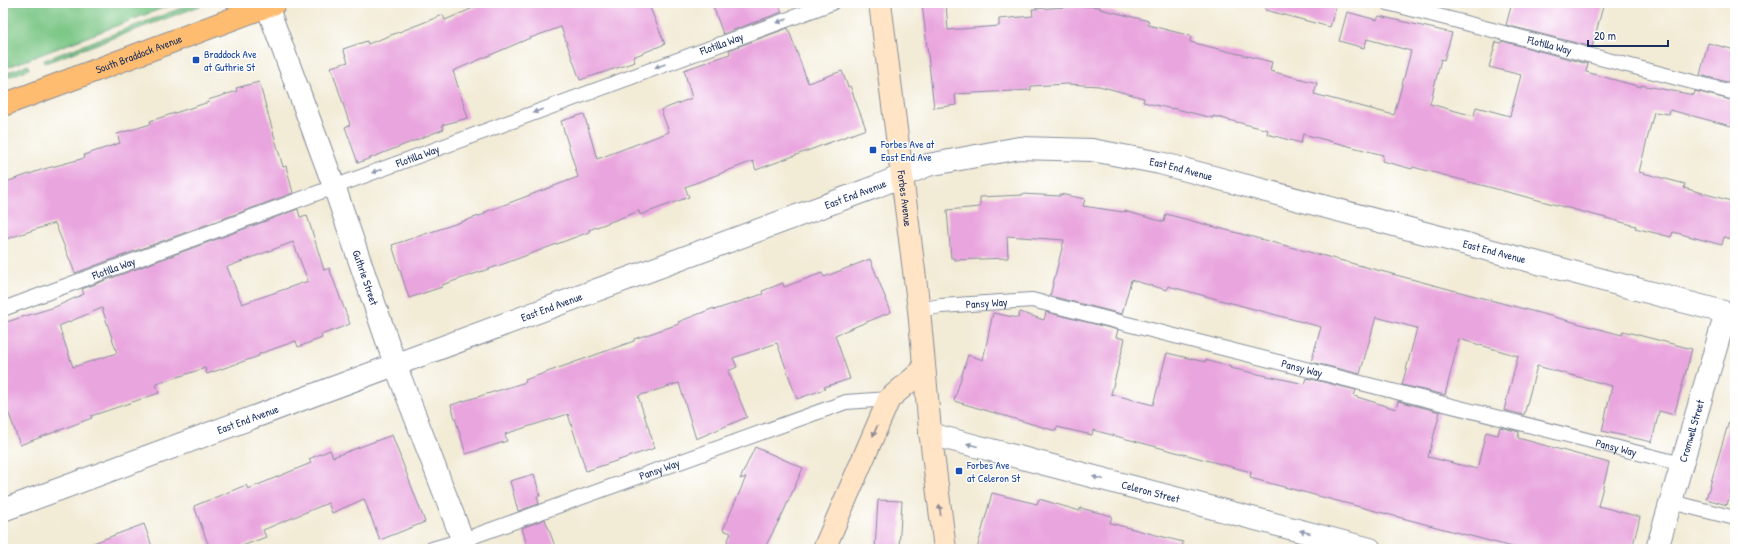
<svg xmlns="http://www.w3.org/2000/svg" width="1738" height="552" viewBox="0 0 1738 552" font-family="'Patrick Hand',sans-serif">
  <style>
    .green { fill: #7ac685; stroke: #4a7a72 }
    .building { fill: #e9a5de; fill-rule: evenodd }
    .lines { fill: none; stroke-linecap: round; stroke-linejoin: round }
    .lane-casing { stroke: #868d9a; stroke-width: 16 }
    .street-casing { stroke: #868d9a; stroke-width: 24 }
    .secondary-casing { stroke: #868d9a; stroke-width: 24 }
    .primary-casing { stroke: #868d9a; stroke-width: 24 }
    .lane { stroke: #fff; stroke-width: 14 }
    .street { stroke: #fff; stroke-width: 22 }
    .secondary { stroke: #ffe4c6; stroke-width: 22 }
    .primary { stroke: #febc70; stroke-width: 22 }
    .oneway { fill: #8d97ae }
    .oneway2 { fill: #8d8a92 }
    .transit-dot { fill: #1a4fb4; stroke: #fff; stroke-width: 1.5 }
    .labels { text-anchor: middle; stroke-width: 3; stroke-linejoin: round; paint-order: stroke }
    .street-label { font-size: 11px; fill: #1b2f5e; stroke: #fff }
    .transit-label { font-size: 11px; fill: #164399; stroke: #fff; text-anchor: start }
  </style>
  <rect width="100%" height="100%" fill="#fff"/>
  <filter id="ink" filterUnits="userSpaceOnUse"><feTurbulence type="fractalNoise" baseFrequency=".025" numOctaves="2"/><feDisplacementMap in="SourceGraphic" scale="8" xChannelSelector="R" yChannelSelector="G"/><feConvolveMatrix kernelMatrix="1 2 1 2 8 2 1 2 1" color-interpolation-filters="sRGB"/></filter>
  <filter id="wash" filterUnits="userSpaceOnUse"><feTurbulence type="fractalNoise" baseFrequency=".012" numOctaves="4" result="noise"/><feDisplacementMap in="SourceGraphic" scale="16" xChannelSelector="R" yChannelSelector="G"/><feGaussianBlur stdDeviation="0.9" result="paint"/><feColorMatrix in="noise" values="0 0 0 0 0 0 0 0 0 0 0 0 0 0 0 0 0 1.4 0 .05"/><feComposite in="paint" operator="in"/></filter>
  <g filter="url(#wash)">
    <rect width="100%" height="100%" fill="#f2ebd6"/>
    <!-- green -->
    <path class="green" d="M3 3H176L3 69Z
      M195 3H208L45 63 44 60Z
      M28 65 29 69 3 79V74Z"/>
    <g id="blocks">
      <!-- building -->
      <path class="building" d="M485 3H648L665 44 633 57 635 62 580 80 561 27 530 38 453 71 468 118 442 125 444 129 358 163 345 127 350 125 331 67 348 62 343 49 367 41 368 44 443 15 445 20Z
        M712 3H778L782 12 723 34Z
        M922 3H946L948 30 999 26V19L1033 16 1032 9 1084 6 1100 7V9L1149 21 1148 25 1191 36 1190 42 1272 62 1270 71 1317 83 1314 94 1394 115 1411 51 1367 39 1364 48 1339 41 1347 12 1377 20 1379 16 1452 33 1444 60 1441 59 1430 104 1474 116 1476 107 1510 116 1521 75 1489 67 1496 42 1501 43 1502 41 1588 64 1586 72 1641 87V85L1694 95 1695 91 1735 101V127L1670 110 1669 114 1654 112 1639 172 1685 184 1684 188 1735 202V240L1724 237 1722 245 1673 232 1671 237 1635 228 1636 226 1519 195 1413 167 1412 169 1382 161 1383 155 1303 134 1301 143 1267 134 1268 130 1213 116V118L1172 108V109L1143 102 1144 98 1099 86 1067 84 1031 86V90L955 94 956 105 934 108Z
        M1266 3H1337L1330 27 1265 10Z
        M1512 3H1604L1592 47 1506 25Z
        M788 28 808 83 842 71 848 87 850 86 866 129 756 170 753 161 685 187 689 197 640 215 639 211 589 230V232L506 263 442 285V287L409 298 392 245 485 214V212L578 177 561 121 584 114 597 159 669 132 661 110 692 98 684 70 730 54 729 50Z
        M1708 43 1735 50V84L1700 75Z
        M259 82 283 167 286 166 293 193 75 273 55 223 3 240V183L44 169 85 158 84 155 120 143 117 134 151 124 150 121 209 102 208 100 237 91 236 88Z
        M1022 194 1060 196V194L1085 199 1083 206 1123 212 1124 211 1164 222 1166 214 1622 335 1623 331 1692 349 1674 415 1659 411 1652 442 1602 431 1612 386 1537 366 1524 415 1504 410 1518 356 1459 339 1445 395 1402 385 1417 328 1376 317 1360 374 1311 362 1321 327 1168 286 1167 290 1131 280 1122 314 1050 296 1064 240 1007 236 1008 258 954 260V258H951L947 210 980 207V197L1022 195Z
        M298 209 300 217 307 215 324 270 329 268 350 324 321 335 322 338 298 347 296 341 259 354V356L207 374 205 368 156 384 159 393 91 416 92 418 20 445 3 397V323L55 307 84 294 82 289ZM293 242 308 281 242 304 227 267ZM102 308 117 353 73 367 59 326Z
        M870 259 891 312 835 335 850 379 824 387 825 389 797 399 777 343 733 358 737 367 728 371 747 417 696 439 679 383 638 396 655 448 586 471 568 414 505 434 507 441 466 454 451 405 526 382 525 380 634 341V339L679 324 678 322 714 308V310L763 294 762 291 783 283 784 287 822 273 824 277Z
        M1020 312 1044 320 1046 312 1118 330 1116 337 1125 339 1111 394 1153 405 1167 353 1205 362V360L1231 367 1230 368 1305 384 1307 378 1356 390 1354 396 1396 409 1398 401 1440 412 1428 457 1477 469 1486 432 1498 435 1500 427 1519 432 1518 438 1609 463 1598 506 1640 517 1632 549H1520L1250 478 1251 472 1093 430 1092 435 1057 427 1056 431 954 401 968 355 983 360 993 313 1018 318Z
        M1729 421 1735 422V476L1727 505 1706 499Z
        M392 435 425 522 380 540 364 499 332 513 328 503 263 530 266 537 234 549H210L194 506 246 485 248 489 311 463 309 459 330 450 333 457Z
        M755 447 803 468 783 513 764 549H724L731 533 723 530 746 477 740 479Z
        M534 474 540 496H537L539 504 518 511 510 481Z
        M992 493 1037 504 1039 499 1080 511V508L1112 516 1110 523 1183 542 1182 549H977Z
        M878 500 902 501 899 549H875Z
        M545 519 556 549H528L522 528Z
        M144 524 153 549H84L83 547Z"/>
    </g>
  </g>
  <g filter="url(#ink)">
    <use href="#blocks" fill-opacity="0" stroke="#868d9a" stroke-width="1"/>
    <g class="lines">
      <!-- lane casing -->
      <g class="lane-casing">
        <g id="lane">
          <path id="s1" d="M1388 3 1735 93"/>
          <path id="s2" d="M3 309 832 3"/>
          <path id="s3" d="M919 310 941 306 1032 300 1682 464"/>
          <path d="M1671 502 1735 518"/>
          <path id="s4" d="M432 549 463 540 846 402 889 399"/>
        </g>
      </g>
      <!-- street casing -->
      <g class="street-casing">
        <g id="street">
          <path id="s5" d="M267 6 334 186 395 364 466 549"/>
          <path id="s6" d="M930 434 1370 549"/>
          <path id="s7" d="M3 510 875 187 928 165 1019 148 1092 150 1160 163 1735 315"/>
          <path id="s8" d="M1657 549 1726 313"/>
        </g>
      </g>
      <!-- secondary casing -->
      <g class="secondary-casing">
        <g id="secondary">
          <path id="s9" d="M880 3 919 310 930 430 945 549"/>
          <path d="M824 549 889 399 924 369"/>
        </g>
      </g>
      <!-- primary casing -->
      <g class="primary-casing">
        <g id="primary">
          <path id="s10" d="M3 105 275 3"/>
        </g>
      </g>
      <!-- lane -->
      <use href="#lane" class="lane"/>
      <!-- street -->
      <use href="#street" class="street"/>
      <!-- secondary -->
      <use href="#secondary" class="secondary"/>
      <!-- primary -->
      <use href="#primary" class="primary"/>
    </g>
    <!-- one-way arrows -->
    <defs><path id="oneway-solid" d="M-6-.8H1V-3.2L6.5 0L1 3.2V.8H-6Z"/></defs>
    <g class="oneway">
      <use href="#oneway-solid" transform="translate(782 21) rotate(160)"/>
      <use href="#oneway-solid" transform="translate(660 66) rotate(160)"/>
      <use href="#oneway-solid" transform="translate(538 111) rotate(160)"/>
      <use href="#oneway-solid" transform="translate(377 171) rotate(160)"/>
      <use href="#oneway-solid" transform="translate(972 445) rotate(-165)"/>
      <use href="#oneway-solid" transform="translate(1098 478) rotate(-165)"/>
      <use href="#oneway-solid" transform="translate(1305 532) rotate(-165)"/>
    </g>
    <g class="oneway2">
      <use href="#oneway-solid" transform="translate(875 431) rotate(113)"/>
      <use href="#oneway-solid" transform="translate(940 510) rotate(-97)"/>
    </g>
  </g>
  <!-- markers -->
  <g class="transit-dot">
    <rect x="192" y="56" width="8" height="8" rx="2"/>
    <rect x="869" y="146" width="8" height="8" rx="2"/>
    <rect x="955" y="467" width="8" height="8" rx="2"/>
  </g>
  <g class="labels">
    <!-- street labels -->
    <g class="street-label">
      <text dy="4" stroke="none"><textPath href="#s2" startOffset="766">Flotilla Way</textPath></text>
      <text dy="4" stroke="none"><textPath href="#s1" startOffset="167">Flotilla Way</textPath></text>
      <text dy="4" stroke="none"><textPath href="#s10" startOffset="145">South Braddock Avenue</textPath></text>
      <text dy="4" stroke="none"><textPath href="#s2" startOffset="442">Flotilla Way</textPath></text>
      <text dy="4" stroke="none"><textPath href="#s7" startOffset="1244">East End Avenue</textPath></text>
      <text dy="4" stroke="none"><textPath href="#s7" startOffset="909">East End Avenue</textPath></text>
      <text dy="4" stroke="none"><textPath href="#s9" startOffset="197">Forbes Avenue</textPath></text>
      <text dy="4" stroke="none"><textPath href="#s7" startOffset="1568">East End Avenue</textPath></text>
      <text dy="4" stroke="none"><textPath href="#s2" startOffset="118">Flotilla Way</textPath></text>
      <text dy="4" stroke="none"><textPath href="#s5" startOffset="289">Guthrie Street</textPath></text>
      <text dy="4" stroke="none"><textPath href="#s3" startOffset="68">Pansy Way</textPath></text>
      <text dy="4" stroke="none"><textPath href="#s7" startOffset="585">East End Avenue</textPath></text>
      <text dy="4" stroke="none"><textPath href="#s3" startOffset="392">Pansy Way</textPath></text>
      <text dy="4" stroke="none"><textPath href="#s7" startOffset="261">East End Avenue</textPath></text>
      <text dy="4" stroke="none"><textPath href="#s8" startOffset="123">Cromwell Street</textPath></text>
      <text dy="4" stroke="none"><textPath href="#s3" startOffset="716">Pansy Way</textPath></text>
      <text dy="4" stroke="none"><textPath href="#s4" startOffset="241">Pansy Way</textPath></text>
      <text dy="4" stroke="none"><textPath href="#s6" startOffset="228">Celeron Street</textPath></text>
    </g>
    <!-- transit labels -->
    <g class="transit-label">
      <text x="204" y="58">Braddock Ave<tspan x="204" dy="13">at Guthrie St</tspan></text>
      <text x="881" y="148">Forbes Ave at<tspan x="881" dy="13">East End Ave</tspan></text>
      <text x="967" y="469">Forbes Ave<tspan x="967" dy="13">at Celeron St</tspan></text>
    </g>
  </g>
  <!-- margin -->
  <rect width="1738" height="552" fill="none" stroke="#fff" stroke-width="16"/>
  <!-- scale -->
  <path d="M1588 40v6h80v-6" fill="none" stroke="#1b2f5e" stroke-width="2"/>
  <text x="1594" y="40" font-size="12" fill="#1b2f5e" stroke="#ffffff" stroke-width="3" paint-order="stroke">20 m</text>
</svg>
